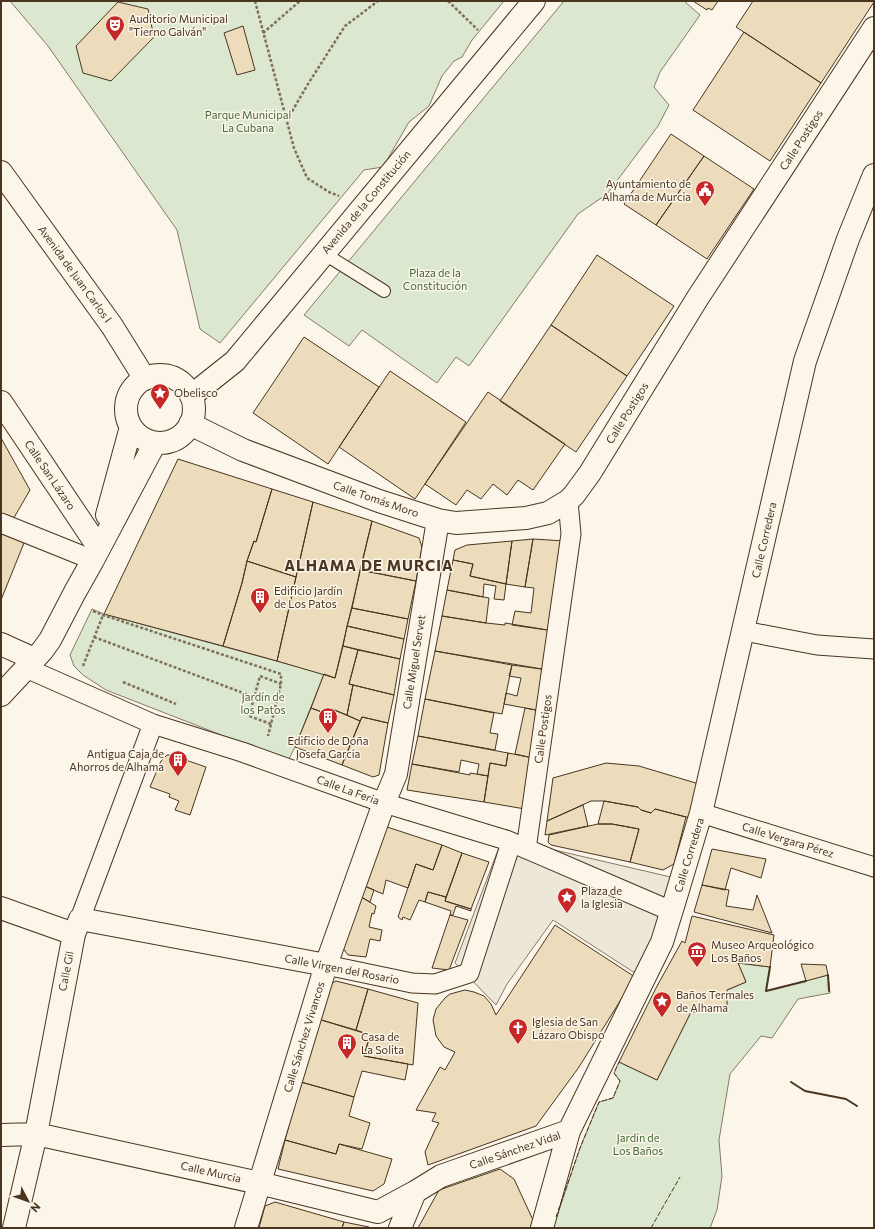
<svg xmlns="http://www.w3.org/2000/svg" width="875" height="1229" viewBox="0 0 875 1229" font-family="Commissioner,sans-serif">
  <style>
    .green { fill: #dce7d0; stroke: #887966 }
    .parking { fill: #ede7d9; stroke: #887966 }
    .building { fill: #ecdcbc; stroke: #4a3520 }
    .lines { fill: none; stroke-linecap: round; stroke-linejoin: round }
    .service-casing { stroke: #4a3520; stroke-width: 14 }
    .pedestrian-casing { stroke: #4a3520; stroke-width: 21 }
    .minor-casing { stroke: #4a3520; stroke-width: 24 }
    .primary-casing { stroke: #4a3520; stroke-width: 24 }
    .path { stroke: #7f6f5c; stroke-width: 2.5; stroke-dasharray: 3 2; stroke-linecap: butt }
    .service { stroke: #fbf6e9; stroke-width: 12 }
    .pedestrian { stroke: #fbf6e9; stroke-width: 19 }
    .minor { stroke: #fbf6e9; stroke-width: 22 }
    .primary { stroke: #fbf6e9; stroke-width: 22 }
    .fence { stroke: #4a3520; stroke-width: 1; stroke-dasharray: 5 2; stroke-linecap: butt }
    .wall { stroke: #4a3520; stroke-width: 2 }
    .labels { text-anchor: middle; stroke-width: 3; stroke-linejoin: round; paint-order: stroke }
    .poi-label { font-size: 11px; fill: #4a3520; stroke: #fbf6e9; text-anchor: start }
    .park-label { font-size: 11px; fill: #436837; stroke: #fbf6e9 }
    .street-label { font-size: 11px; fill: #4a3520; stroke: #fbf6e9 }
    .district-label { font-size: 15px; font-weight: bold; letter-spacing: 1px; fill: #4a3520; stroke: #fbf6e9 }
  </style>
  <rect width="100%" height="100%" fill="#fbf6e9"/>
  <!-- green -->
  <path class="green" d="M10 1H504L472 40 462 57 454 61 442 76 429 106 409 122 383 167 364 170 220 343 200 329 177 230 48 46Z
    M564 1H684L700 15 660 72 654 87 669 105 658 126 607 194 578 214 469 366 456 357 437 383 362 330 349 346 304 315Z
    M92 609 104 614 324 674 295 747 288 761 106 690 83 675 74 666 70 655Z
    M738 963 770 967 766 991 828 975 830 993 798 999 772 1038 761 1036 730 1074 719 1140 722 1176 717 1210 710 1228H553L580 1148 599 1102 613 1098 620 1081 614 1073 619 1062 657 1080 691 1012 727 990 746 982Z"/>
  <!-- parking -->
  <path class="parking" d="M506 829 533 845 675 878 638 975 553 920 507 984 496 1005 455 963Z"/>
  <!-- building -->
  <path class="building" d="M693 1H718L712 10 708 8 707 10Z
    M753 1H872L874 2 821 83 736 27Z
    M118 2 148 9 154 37 111 81 83 73 76 46Z
    M243 26 255 70 237 75 224 33Z
    M744 32 821 83 770 161 693 110Z
    M671 134 704 156 656 225 624 204Z
    M704 156 754 189 707 259 656 225Z
    M597 255 674 306 627 376 551 325Z
    M551 325 627 376 576 452 500 401Z
    M304 337 379 387 328 464 253 413Z
    M390 371 466 422 415 499 339 447Z
    M488 392 565 444 533 490 518 480 507 495 493 484 481 499 467 490 456 505 425 484Z
    M1 438 30 490 12 521 1 517Z
    M178 459 272 489 256 542 254 541 247 561 242 583 223 646 104 614Z
    M272 489 313 502 296 577 247 561 254 541 256 542Z
    M313 502 372 521 335 678 277 661Z
    M372 521 419 538 422 547 416 581 360 570Z
    M1 528 26 538 1 600Z
    M533 539 525 587 506 584 512 541Z
    M533 539 565 541 554 631 512 625 515 611 531 613 534 588 525 587Z
    M512 541 506 584 470 576 473 564 453 560 455 550 467 545Z
    M453 560 473 564 470 576 506 584 504 600 494 599 496 586 484 584 483 597 447 590Z
    M247 561 296 577 277 661 223 646 242 583Z
    M360 570 416 581 408 619 352 608Z
    M447 590 489 598 486 623 442 616Z
    M352 608 408 619 404 639 347 626Z
    M442 616 486 623 505 625V623L554 631 548 670 435 651Z
    M347 626 404 639 400 659 343 646Z
    M343 646 358 650 349 684 353 685 347 715 332 709 330 715 311 708 324 674 335 678Z
    M358 650 400 659 394 695 349 684Z
    M435 651 512 665 502 714 425 699Z
    M512 665 548 670 541 711 504 704 506 693 517 696 521 678 509 676Z
    M353 685 394 695 388 723 362 717 360 721 347 715Z
    M425 699 494 713 490 733 498 734 495 750 418 736Z
    M311 708 330 715 332 709 360 721 342 765 295 747Z
    M525 708 541 711 533 758 515 754Z
    M362 717 388 723 379 775 373 777 342 765Z
    M418 736 508 753 506 766 490 763 488 776 477 774 479 764 461 760 459 772 412 764Z
    M508 753 533 758 525 809 484 802 490 763 506 766Z
    M167 755H171L206 767 190 815 175 810 179 801 169 797 170 794 150 787 161 761Z
    M606 763 639 766 699 784 693 817H686L655 809 651 813 641 810 638 807 604 801H591L547 821 553 778Z
    M412 764 470 775V773L488 776 484 802 407 790Z
    M604 801 638 807 641 810 651 813 655 809 686 817 674 864 663 870 630 862 639 829 612 824H598Z
    M583 805 588 826 545 835 547 821Z
    M598 824H612L639 829 630 862 551 845 548 842 549 835Z
    M381 825 442 845 433 870 416 864 408 888 386 880 383 894 362 885Z
    M442 845 462 853 446 897 428 892 425 902 419 900 410 920 403 917 402 920 398 917 416 864 433 870Z
    M712 849 766 859 761 878 731 868 725 890 702 885Z
    M462 853 489 862 471 909 445 901Z
    M362 885 374 890 370 902 358 895Z
    M702 885 729 890 726 906 753 910 757 895 772 933 694 912Z
    M428 892 446 897 445 901 471 909V911L456 906 453 915H450L451 911 425 902Z
    M358 895 376 906 374 914 372 913 369 927 382 930 380 941 370 939 366 957 348 955 342 947Z
    M450 915 468 920 449 970 432 968Z
    M692 916 774 935 770 967 738 963 746 982 727 990V1011L691 1012 657 1080 619 1062 656 988 682 941 685 943Z
    M555 925 635 977 579 1067 536 1126 428 1165 425 1152 435 1130 439 1123 432 1121 436 1113 416 1110 440 1067 445 1070 455 1052 444 1047 436 1036 433 1020 436 1009 445 998 450 994 465 990 474 992 484 996 491 1004 496 1015Z
    M801 964 826 965 828 975 806 981Z
    M336 981 368 989 356 1030 318 1019 327 986Z
    M368 989 418 1003 413 1065 364 1056 370 1035 356 1030Z
    M318 1019 370 1035 364 1056 408 1064 405 1080 362 1071 354 1097 301 1082Z
    M301 1082 354 1097 349 1116 370 1123 362 1149 339 1144 336 1154 285 1140Z
    M285 1140 336 1154 339 1144 392 1159 384 1184 373 1191 278 1169Z
    M500 1169 514 1179 533 1220 530 1228H418L439 1190Z
    M275 1202 344 1222 342 1228H259L265 1206Z
    M344 1222 369 1227 370 1228H342Z"/>
  <g class="lines">
    <!-- service casing -->
    <g class="service-casing">
      <path id="service" d="M323 253 384 291"/>
    </g>
    <!-- pedestrian casing -->
    <g class="pedestrian-casing">
      <path id="pedestrian" d="M1 523 93 560
        M744 631 817 645 874 649
        M26 668 153 724 242 752 384 803 506 840 671 911
        M701 813 874 867
        M526 849 571 534 568 501
        M80 919 153 724
        M326 965 412 983 435 984 469 973 511 843"/>
    </g>
    <!-- minor casing -->
    <g class="minor-casing">
      <path id="minor" d="M1 172 112 326 145 379
        M1 402 99 548
        M190 424 243 450 379 501 438 520 456 523 526 518 548 513 568 501 574 495 590 473 697 299 874 28
        M1 644 34 659
        M1 908 74 934
        M1 1135 36 1134 259 1183 378 1212 415 1192 441 1176 569 1131
        M14 1228 36 1134 74 934 80 919 326 965
        M246 1228 326 965 384 803 396 774 438 520
        M400 1228 415 1192
        M542 1228 569 1131 662 942 675 900 701 813 805 361 848 239 874 175"/>
    </g>
    <!-- primary casing -->
    <g class="primary-casing">
      <path id="primary" d="M126 409a34 34 0 1 1 68 0a34 34 0 1 1-68 0Z
        M191 396 235 361 534 1
        M107 515 131 427
        M1 695 42 651 50 640 75 592 93 560 155 443"/>
    </g>
    <!-- path -->
    <path class="path" d="M255 1 294 148 307 178 329 192 339 196
      M448 1 478 30
      M263 33 300 1
      M287 120 308 84 345 26 378 1
      M93 611 103 615 281 674V684L268 736
      M94 637 254 697
      M83 666 103 615
      M123 682 176 704
      M271 724 249 716 260 676 281 684"/>
    <!-- service -->
    <use href="#service" class="service"/>
    <!-- pedestrian -->
    <use href="#pedestrian" class="pedestrian"/>
    <!-- minor -->
    <use href="#minor" class="minor"/>
    <!-- primary -->
    <use href="#primary" class="primary"/>
    <!-- fence -->
    <path class="fence" d="M556 1217 580 1148 599 1102 613 1098 620 1081 614 1073 619 1062
      M651 1228 680 1177"/>
    <!-- wall -->
    <path class="wall" d="M770 967 766 991 806 981
      M828 975 829 991
      M791 1082 805 1091 846 1099 857 1106"/>
  </g>
  <!-- icons -->
  <defs>
    <g id="theatre-pin" transform="scale(1)"><path d="M0 17L-7.5 6A9.5 9.5 0 1 1 7.5 6Z" fill="#c62828" stroke="#fbf6e9"/><path d="M-5-5.5Q0-4 5-5.5V0Q5 5 0 6Q-5 5-5 0ZM-3.3-2.5H-1v1.5H-3.3ZM1-2.5H3.3v1.5H1ZM-2.8 1Q0 5.5 2.8 1Z" fill="#fff"/></g>
    <g id="civic-pin" transform="scale(1)"><path d="M0 17L-7.5 6A9.5 9.5 0 1 1 7.5 6Z" fill="#c62828" stroke="#fbf6e9"/><path d="M-.6-6.5H3V-4.5H.6V-3L4-1V1h2V6H-6V1h2V-1L-.6-3ZM-1.2 2.5V6h2.4V2.5Z" fill="#fff"/></g>
    <g id="sight-pin" transform="scale(1)"><path d="M0 17L-7.5 6A9.5 9.5 0 1 1 7.5 6Z" fill="#c62828" stroke="#fbf6e9"/><path d="M0-6L1.8-2.2L6-1.7L2.9 1.2L3.7 5.4L0 3.3L-3.7 5.4L-2.9 1.2L-6-1.7L-1.8-2.2Z" fill="#fff"/></g>
    <g id="building-pin" transform="scale(1)"><path d="M0 17L-7.5 6A9.5 9.5 0 1 1 7.5 6Z" fill="#c62828" stroke="#fbf6e9"/><path d="M-4-6H4V6H1V3H-1V6H-4ZM-2.5-4.3h1.7v1.8h-1.7ZM.8-4.3h1.7v1.8H.8ZM-2.5-1h1.7V.8h-1.7ZM.8-1h1.7V.8H.8Z" fill="#fff"/></g>
    <g id="museum-pin" transform="scale(1)"><path d="M0 17L-7.5 6A9.5 9.5 0 1 1 7.5 6Z" fill="#c62828" stroke="#fbf6e9"/><path d="M0-6L6-3V-2H-6V-3ZM-5-1h2V3h-2ZM-1-1h2V3h-2ZM3-1h2V3H3ZM-6 4H6V6H-6Z" fill="#fff"/></g>
    <g id="church-pin" transform="scale(1)"><path d="M0 17L-7.5 6A9.5 9.5 0 1 1 7.5 6Z" fill="#c62828" stroke="#fbf6e9"/><path d="M-1.2-6h2.4v3.5h3.3v2.4h-3.3V6h-2.4V-.1h-3.3v-2.4h3.3Z" fill="#fff"/></g>
  </defs>
  <g fill-rule="evenodd">
    <use href="#theatre-pin" x="115" y="25"/>
    <use href="#civic-pin" x="705" y="190"/>
    <use href="#sight-pin" x="160" y="393"/>
    <use href="#building-pin" x="260" y="597"/>
    <use href="#building-pin" x="328" y="717"/>
    <use href="#building-pin" x="178" y="760"/>
    <use href="#sight-pin" x="567" y="897"/>
    <use href="#museum-pin" x="697" y="951"/>
    <use href="#sight-pin" x="662" y="1001"/>
    <use href="#church-pin" x="518" y="1028"/>
    <use href="#building-pin" x="347" y="1043"/>
  </g>
  <g class="labels">
    <!-- poi labels -->
    <g class="poi-label">
      <text x="129" y="23">Auditorio Municipal<tspan x="129" dy="13">"Tierno Galván"</tspan></text>
      <text x="691" y="188" text-anchor="end">Ayuntamiento de<tspan x="691" dy="13">Alhama de Murcia</tspan></text>
      <text x="174" y="397">Obelisco</text>
      <text x="274" y="595">Edificio Jardín<tspan x="274" dy="13">de Los Patos</tspan></text>
      <text x="328" y="745" text-anchor="middle">Edificio de Doña<tspan x="328" dy="13">Josefa García</tspan></text>
      <text x="164" y="758" text-anchor="end">Antigua Caja de<tspan x="164" dy="13">Ahorros de Alhama</tspan></text>
      <text x="581" y="895">Plaza de<tspan x="581" dy="13">la Iglesia</tspan></text>
      <text x="711" y="949">Museo Arqueológico<tspan x="711" dy="13">Los Baños</tspan></text>
      <text x="676" y="999">Baños Termales<tspan x="676" dy="13">de Alhama</tspan></text>
      <text x="532" y="1026">Iglesia de San<tspan x="532" dy="13">Lázaro Obispo</tspan></text>
      <text x="361" y="1041">Casa de<tspan x="361" dy="13">La Solita</tspan></text>
    </g>
    <!-- park labels -->
    <g class="park-label">
      <text x="248" y="119">Parque Municipal<tspan x="248" dy="13">La Cubana</tspan></text>
      <text x="435" y="277">Plaza de la<tspan x="435" dy="13">Constitución</tspan></text>
      <text x="263" y="701">Jardín de<tspan x="263" dy="13">los Patos</tspan></text>
      <text x="638" y="1142">Jardín de<tspan x="638" dy="13">Los Baños</tspan></text>
    </g>
    <!-- street labels -->
    <g class="street-label">
      <text transform="translate(801 140) rotate(-57)" y="4">Calle Postigos</text>
      <text transform="translate(366 202) rotate(-50)" y="4">Avenida de la Constitución</text>
      <text transform="translate(75 274) rotate(54)" y="4">Avenida de Juan Carlos I</text>
      <text transform="translate(627 413) rotate(-58)" y="4">Calle Postigos</text>
      <text transform="translate(50 475) rotate(56)" y="4">Calle San Lázaro</text>
      <text transform="translate(376 499) rotate(19)" y="4">Calle Tomás Moro</text>
      <text transform="translate(764 540) rotate(-77)" y="4">Calle Corredera</text>
      <text transform="translate(414 662) rotate(-81)" y="4">Calle Miguel Servet</text>
      <text transform="translate(543 729) rotate(-82)" y="4">Calle Postigos</text>
      <text transform="translate(348 790) rotate(20)" y="4">Calle La Feria</text>
      <text transform="translate(788 840) rotate(17)" y="4">Calle Vergara Pérez</text>
      <text transform="translate(689 855) rotate(-73)" y="4">Calle Corredera</text>
      <text transform="translate(342 969) rotate(11)" y="4">Calle Virgen del Rosario</text>
      <text transform="translate(66 971) rotate(-79)" y="4">Calle Gil</text>
      <text transform="translate(304 1037) rotate(-73)" y="4">Calle Sánchez Vivancos</text>
      <text transform="translate(515 1150) rotate(-19)" y="4">Calle Sánchez Vidal</text>
      <text transform="translate(211 1172) rotate(13)" y="4">Calle Murcia</text>
    </g>
    <!-- district labels -->
    <g class="district-label">
      <text x="369" y="571">ALHAMA DE MURCIA</text>
    </g>
  </g>
  <!-- border -->
  <rect width="875" height="1229" fill="none" stroke="#4a3520" stroke-width="4"/>
  <!-- north arrow -->
  <g transform="translate(28 1201) rotate(131)" stroke="#fbf6e9" stroke-width="3" paint-order="stroke">
  <path d="M0-3L7 15L0 10L-7 15Z" fill="#4a3520"/>
  <text y="-6" font-size="11" font-weight="bold" text-anchor="middle" fill="#4a3520">N</text>
  </g>
</svg>
